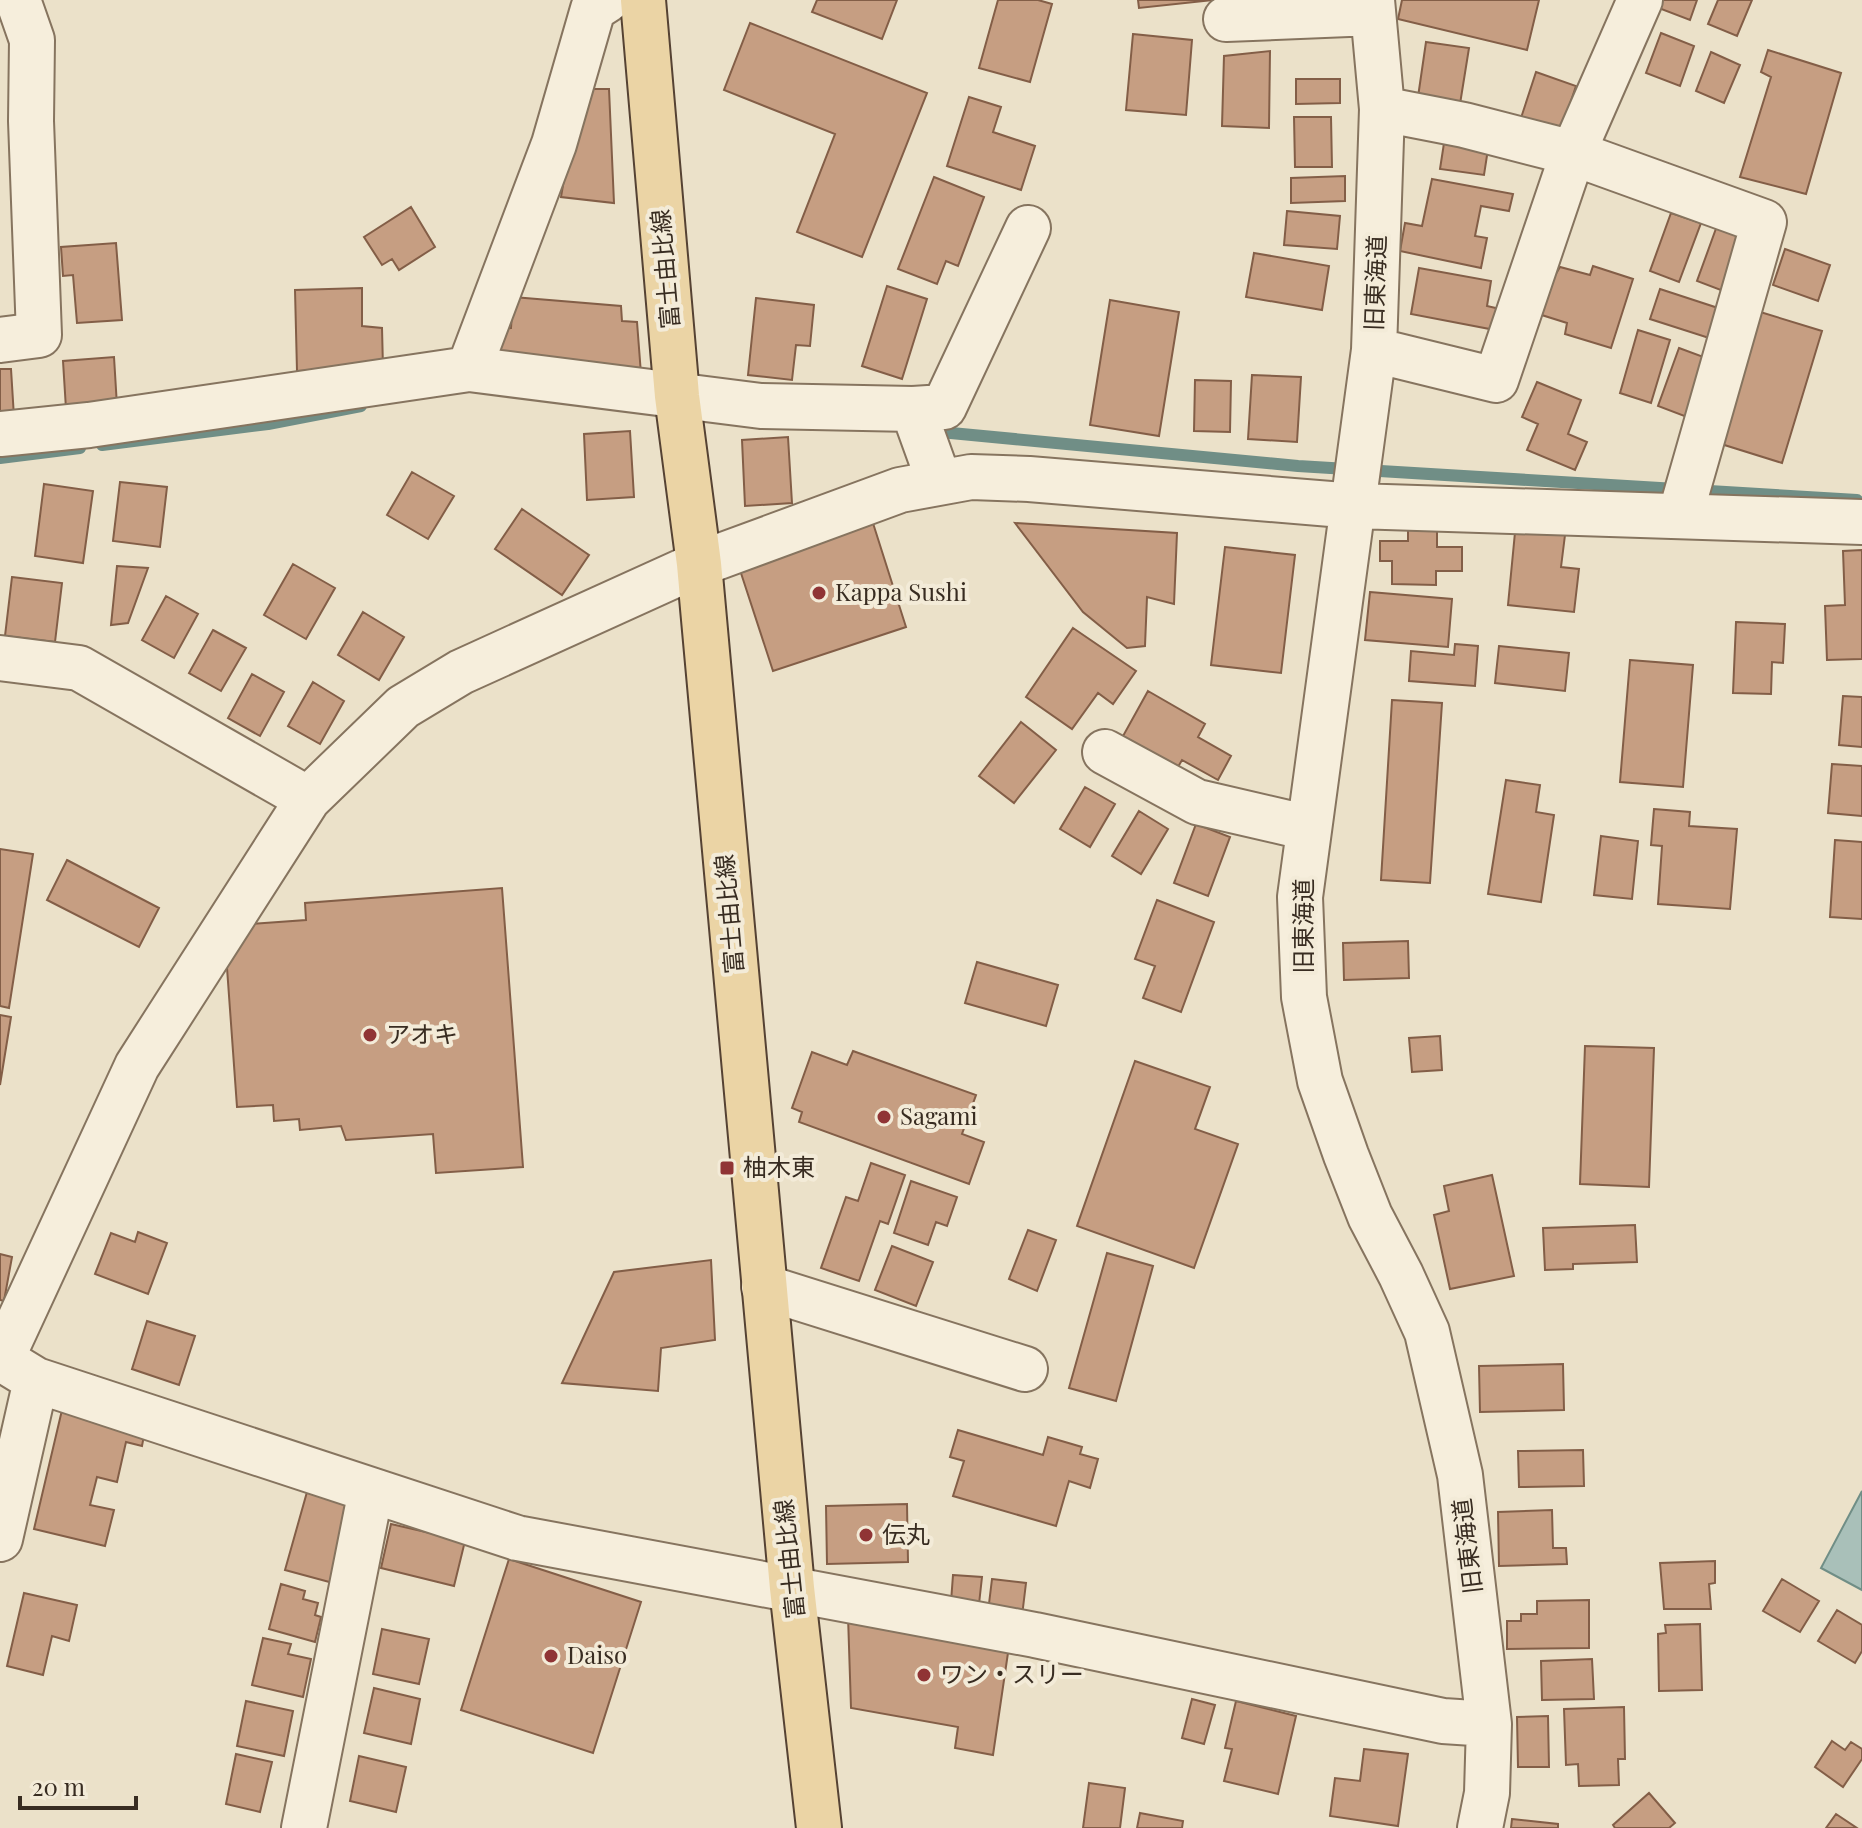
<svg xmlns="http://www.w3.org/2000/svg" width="1862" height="1828" viewBox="0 0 1862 1828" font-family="'Playfair Display','Noto Sans JP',serif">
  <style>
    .water { fill: #a9c0b9; stroke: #708e86; stroke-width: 2 }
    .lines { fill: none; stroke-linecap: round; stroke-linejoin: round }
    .stream { stroke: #708e86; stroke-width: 12 }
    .building { fill: #c69e82; stroke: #835e47; stroke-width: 2 }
    .minor-casing { stroke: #86745f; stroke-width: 48 }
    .major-casing { stroke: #554233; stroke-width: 48 }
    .minor { stroke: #f6eedc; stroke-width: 44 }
    .major { stroke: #ebd4a5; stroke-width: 44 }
    .poi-dot { fill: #903435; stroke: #f3ebd8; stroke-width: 3 }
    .labels { text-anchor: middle; stroke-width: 8; stroke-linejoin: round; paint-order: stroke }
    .street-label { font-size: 24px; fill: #382c21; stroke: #f3ebd8 }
    .poi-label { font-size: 24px; fill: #382c21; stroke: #f3ebd8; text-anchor: start }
  </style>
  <rect width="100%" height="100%" fill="#ebe1c9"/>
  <!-- water -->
  <path class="water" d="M1862 1491V1590L1821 1568Z"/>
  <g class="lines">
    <!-- stream -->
    <path class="stream" d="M930 431 1298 466 1857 500
      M102 445 268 424 361 406
      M0 458 80 448"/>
  </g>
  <!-- building -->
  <path class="building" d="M817 0H897L882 39 812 12Z
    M998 0H1038L1052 4 1030 82 979 68Z
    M1138 0H1213L1139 8Z
    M1402 0H1539L1527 50 1398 19Z
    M1659 0H1697L1690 20 1656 7Z
    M1718 0H1752L1737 36 1708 24Z
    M750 23 927 93 862 257 797 232 835 134 724 90Z
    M1661 33 1694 46 1680 86 1646 73Z
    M1133 34 1192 40 1186 115 1126 110Z
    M1426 42 1469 48 1460 104 1418 97Z
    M1768 50 1841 73 1806 194 1740 177 1771 77 1761 72Z
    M1270 51 1269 128 1222 126 1224 56Z
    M1711 52 1740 65 1724 103 1696 91Z
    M1536 72 1576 86 1560 134 1520 121Z
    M1296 79H1340V103L1296 104Z
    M579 89H609L614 203 561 197Z
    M969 97 1001 107 993 132 1035 146 1021 190 947 166Z
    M1294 117H1331L1332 167H1295Z
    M1444 143 1488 149 1484 175 1440 169Z
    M1345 176V201L1291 203V178Z
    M934 177 984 197 958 266 946 261 937 284 898 269Z
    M1432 179 1513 194 1509 211 1481 206 1475 236 1487 238 1481 268 1400 251 1405 223 1422 226Z
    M411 207 435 247 399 270 392 259 382 265 364 237Z
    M1287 211 1340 216 1337 249 1284 245Z
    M1671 213 1701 223 1679 282 1650 271Z
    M1718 223 1748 234 1726 292 1697 281Z
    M116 243 122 320 77 323 73 275 63 276 61 247Z
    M1785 249 1830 265 1818 301 1773 285Z
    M1254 253 1329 266 1322 310 1246 297Z
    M1593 266 1633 279 1611 348 1565 334 1567 323 1529 311 1541 275 1554 277 1560 267 1590 275Z
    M1419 268 1491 281 1487 306 1500 309 1495 330 1411 314Z
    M887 286 927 299 902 379 862 366Z
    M362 288V326L382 328 383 368 297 371 295 290Z
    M1660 289 1718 308 1709 338 1650 319Z
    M513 297 621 306 622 321 637 322 641 374 496 355 498 329 511 328Z
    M756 298 814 305 810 346 796 345 792 380 748 375Z
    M1110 300 1179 312 1159 436 1090 425Z
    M1757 311 1822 331 1782 463 1718 443Z
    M1638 330 1670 340 1651 403 1620 393Z
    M1679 348 1709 359 1687 417 1658 406Z
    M114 357 117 406 66 409 63 361Z
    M0 369H11L14 417 0 418Z
    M1252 375 1301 377 1297 442 1248 439Z
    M1195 380 1231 381 1230 432 1194 431Z
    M1537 382 1581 400 1568 434 1587 442 1575 470 1527 450 1538 424 1522 417Z
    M630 431 634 497 587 500 584 434Z
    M788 437 792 503 745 506 742 440Z
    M412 472 454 496 428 539 387 515Z
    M120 482 167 487 160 547 113 541Z
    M44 484 93 491 83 563 35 556Z
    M522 509 589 555 562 595 495 549Z
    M872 520 906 627 773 671 738 564Z
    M1516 522 1566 527 1561 567 1579 569 1574 612 1508 605Z
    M1015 523 1177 533 1174 604 1147 597 1145 646 1127 648 1083 612Z
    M1408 523H1437V547H1462V571H1436V585L1392 584V561H1380V541H1408Z
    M1225 547 1295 555 1281 673 1211 665Z
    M1862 550V659L1827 660 1825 606 1845 605 1843 551Z
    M293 564 335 588 306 639 264 615Z
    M117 566 148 568 128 623 111 625Z
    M12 577 62 583 55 642 5 636Z
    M1370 592 1452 599 1448 647 1365 640Z
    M166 596 198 614 174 658 142 640Z
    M363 612 404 637 379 680 338 655Z
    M1736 622 1785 624 1783 663 1772 662 1771 694 1733 693Z
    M1073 628 1136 671 1113 704 1098 693 1072 729 1026 697Z
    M213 630 246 648 221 691 189 673Z
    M1455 644 1478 646 1475 686 1409 681 1411 651 1454 655Z
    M1499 646 1569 653 1565 691 1495 683Z
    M1630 660 1693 665 1683 787 1620 782Z
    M252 674 284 692 260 736 228 718Z
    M313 682 344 701 320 744 288 726Z
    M1148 691 1205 724 1198 737 1231 756 1218 780 1182 760 1178 767 1123 736Z
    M1843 696 1862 697V747L1839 745Z
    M1392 700 1442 703 1430 883 1381 880Z
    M1021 722 1056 750 1014 803 979 776Z
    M1832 764 1862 766V816L1828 813Z
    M1506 780 1540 785 1536 812 1554 815 1541 902 1488 894Z
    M1085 787 1115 804 1090 847 1060 829Z
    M1654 809 1690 812 1689 826 1737 829 1730 909 1658 904 1662 846 1651 845Z
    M1139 811 1168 829 1141 874 1112 856Z
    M1196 824 1230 837 1208 896 1174 883Z
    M1601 836 1638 841 1632 899 1594 895Z
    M1835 840 1862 842V919L1830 917Z
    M0 849 33 854 9 1008 0 1006Z
    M67 860 159 908 139 947 47 900Z
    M502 888 523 1167 436 1173 433 1134 346 1140 341 1126 300 1130 299 1119 274 1121 273 1105 237 1107 224 926 306 920 305 903Z
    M1157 900 1214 922 1181 1012 1143 998 1155 966 1135 959Z
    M1408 941 1409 978 1344 980 1343 943Z
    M977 962 1058 985 1046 1026 965 1003Z
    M0 1015 11 1017 0 1085Z
    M1440 1036 1442 1070 1412 1072 1409 1038Z
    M1585 1046 1654 1048 1649 1187 1580 1184Z
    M853 1051 976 1095 962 1134 984 1142 969 1184 799 1122 802 1112 792 1108 812 1052 847 1065Z
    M1135 1061 1210 1087 1195 1129 1238 1144 1194 1268 1077 1226Z
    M871 1163 905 1175 888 1224 880 1221 859 1281 821 1268 846 1197 858 1201Z
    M1492 1175 1514 1276 1450 1289 1434 1215 1449 1211 1444 1186Z
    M911 1181 957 1197 947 1226 936 1222 928 1245 894 1233Z
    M1635 1225 1637 1262 1573 1264V1269L1545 1270 1543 1228Z
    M1028 1230 1056 1240 1037 1291 1009 1279Z
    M138 1232 167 1243 148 1294 95 1274 111 1233 135 1242Z
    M892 1246 933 1262 916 1306 875 1290Z
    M1107 1253 1153 1266 1116 1401 1069 1388Z
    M0 1254 12 1257 4 1301 0 1300Z
    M711 1260 715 1340 661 1348 658 1391 562 1383 614 1272Z
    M147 1321 195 1336 179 1385 132 1369Z
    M1563 1364 1564 1410 1480 1412 1479 1366Z
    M62 1410 145 1430 142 1446 126 1442 117 1482 97 1477 90 1505 114 1510 105 1546 34 1529Z
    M958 1430 1043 1455 1048 1437 1082 1447 1080 1454 1098 1459 1090 1488 1069 1481 1056 1526 953 1496 964 1461 950 1457Z
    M1583 1450 1584 1486 1519 1487 1518 1451Z
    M307 1492 354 1505 333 1583 285 1570Z
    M907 1504 908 1562 827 1564 826 1506Z
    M1552 1510 1553 1548H1566L1567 1564 1499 1566 1498 1512Z
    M391 1524 465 1541 454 1586 381 1568Z
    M509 1559 641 1602 593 1753 461 1710Z
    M1715 1561V1583L1709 1584 1711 1609H1664L1660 1563Z
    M953 1575 982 1577 979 1604 951 1602Z
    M992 1579 1026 1583 1022 1616 988 1612Z
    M1782 1579 1819 1601 1800 1632 1763 1611Z
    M281 1584 305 1591 303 1599 318 1603 315 1615 321 1617 315 1642 269 1629Z
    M24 1593 77 1605 69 1641 52 1636 43 1675 7 1666Z
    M1589 1600V1648L1507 1649V1621H1521V1614H1537V1601Z
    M1837 1610 1862 1625V1651L1855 1663 1818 1641Z
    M848 1616 1009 1646 993 1755 955 1748 958 1727 851 1708Z
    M1700 1624 1702 1690 1659 1691 1658 1634 1666 1633 1665 1625Z
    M382 1629 429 1639 419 1684 373 1674Z
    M263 1638 291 1644 288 1654 311 1659 303 1697 252 1685Z
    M1592 1659 1594 1699 1542 1700 1541 1661Z
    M374 1688 420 1699 411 1744 364 1733Z
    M1192 1699 1215 1705 1204 1744 1182 1738Z
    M246 1701 293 1711 284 1756 237 1746Z
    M1236 1701 1296 1716 1278 1794 1224 1781 1232 1749 1225 1748Z
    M1624 1707 1625 1759H1618L1619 1785 1579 1786 1578 1764 1566 1765 1564 1709Z
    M1548 1716 1549 1767H1518L1517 1717Z
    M1832 1741 1845 1750 1851 1742 1862 1749V1759L1843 1787 1815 1767Z
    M1364 1749 1408 1754 1398 1826 1330 1816 1335 1778 1360 1781Z
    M236 1754 272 1762 260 1812 226 1804Z
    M359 1756 406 1767 396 1812 350 1801Z
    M1089 1783 1125 1788 1120 1828H1083Z
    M1649 1793 1675 1823 1669 1828H1615L1613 1825Z
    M1140 1813 1183 1821 1182 1828H1137Z
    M1836 1814 1857 1828H1826Z
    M1512 1819 1558 1824V1828H1511Z"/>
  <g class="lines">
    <!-- minor casing -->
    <g class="minor-casing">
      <path id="minor" d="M1372 0 1382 109 1374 350 1300 897 1304 997 1320 1081 1346 1155 1370 1216 1401 1275 1427 1332 1460 1475 1489 1724 1487 1793 1480 1828
        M1226 19 1373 13
        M1382 109 1464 125 1573 153 1764 222 1680 516
        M0 340 39 335 31 121 32 40 18 0
        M1374 350 1496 380 1573 153 1640 0
        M469 369 554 144 593 9 607 0
        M913 409 939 481
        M0 434 89 425 469 369 761 406 913 409 944 407 1028 228
        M0 658 79 668 308 799
        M1105 752 1197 802 1309 828
        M764 1287 1025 1369
        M0 1358 36 1380 517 1538 1035 1635 1443 1721 1489 1724
        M2 1358 137 1066 308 799 403 707 461 672 699 564 900 490 971 477 1029 479 1355 506 1862 522
        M0 1539 36 1380
        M304 1828 371 1490"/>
    </g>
    <!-- major casing -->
    <g class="major-casing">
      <path id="major" d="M643 0 677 396 699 564 792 1588 819 1828"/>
    </g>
    <!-- minor -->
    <use href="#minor" class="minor"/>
    <!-- major -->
    <use href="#major" class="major"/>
  </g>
  <!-- markers -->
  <g class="poi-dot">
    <circle cx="819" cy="593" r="8"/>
    <circle cx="370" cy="1035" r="8"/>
    <circle cx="884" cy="1117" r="8"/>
    <rect x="719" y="1160" width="16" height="16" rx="4"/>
    <circle cx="866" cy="1535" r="8"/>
    <circle cx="551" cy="1656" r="8"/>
    <circle cx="924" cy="1675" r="8"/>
  </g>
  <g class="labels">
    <!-- street labels -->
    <g class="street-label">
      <text transform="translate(666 269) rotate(-95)" y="8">富士由比線</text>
      <text transform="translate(1376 283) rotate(-88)" y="8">旧東海道</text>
      <text transform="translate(730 914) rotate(-95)" y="8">富士由比線</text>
      <text transform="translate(1304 926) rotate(-90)" y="8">旧東海道</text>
      <text transform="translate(1468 1546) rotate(-97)" y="8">旧東海道</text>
      <text transform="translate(790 1559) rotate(-96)" y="8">富士由比線</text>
    </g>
    <!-- poi labels -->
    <g class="poi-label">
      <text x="835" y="601">Kappa Sushi</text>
      <text x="386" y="1043">アオキ</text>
      <text x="900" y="1125">Sagami</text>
      <text x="743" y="1176">柚木東</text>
      <text x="882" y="1543">伝丸</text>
      <text x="567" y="1664">Daiso</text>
      <text x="940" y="1683">ワン・スリー</text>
    </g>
  </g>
  <!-- scale -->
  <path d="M20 1796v12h116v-12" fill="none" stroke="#382c21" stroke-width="4"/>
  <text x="32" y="1796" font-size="24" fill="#382c21" stroke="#f3ebd8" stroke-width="6" paint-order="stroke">20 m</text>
</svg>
